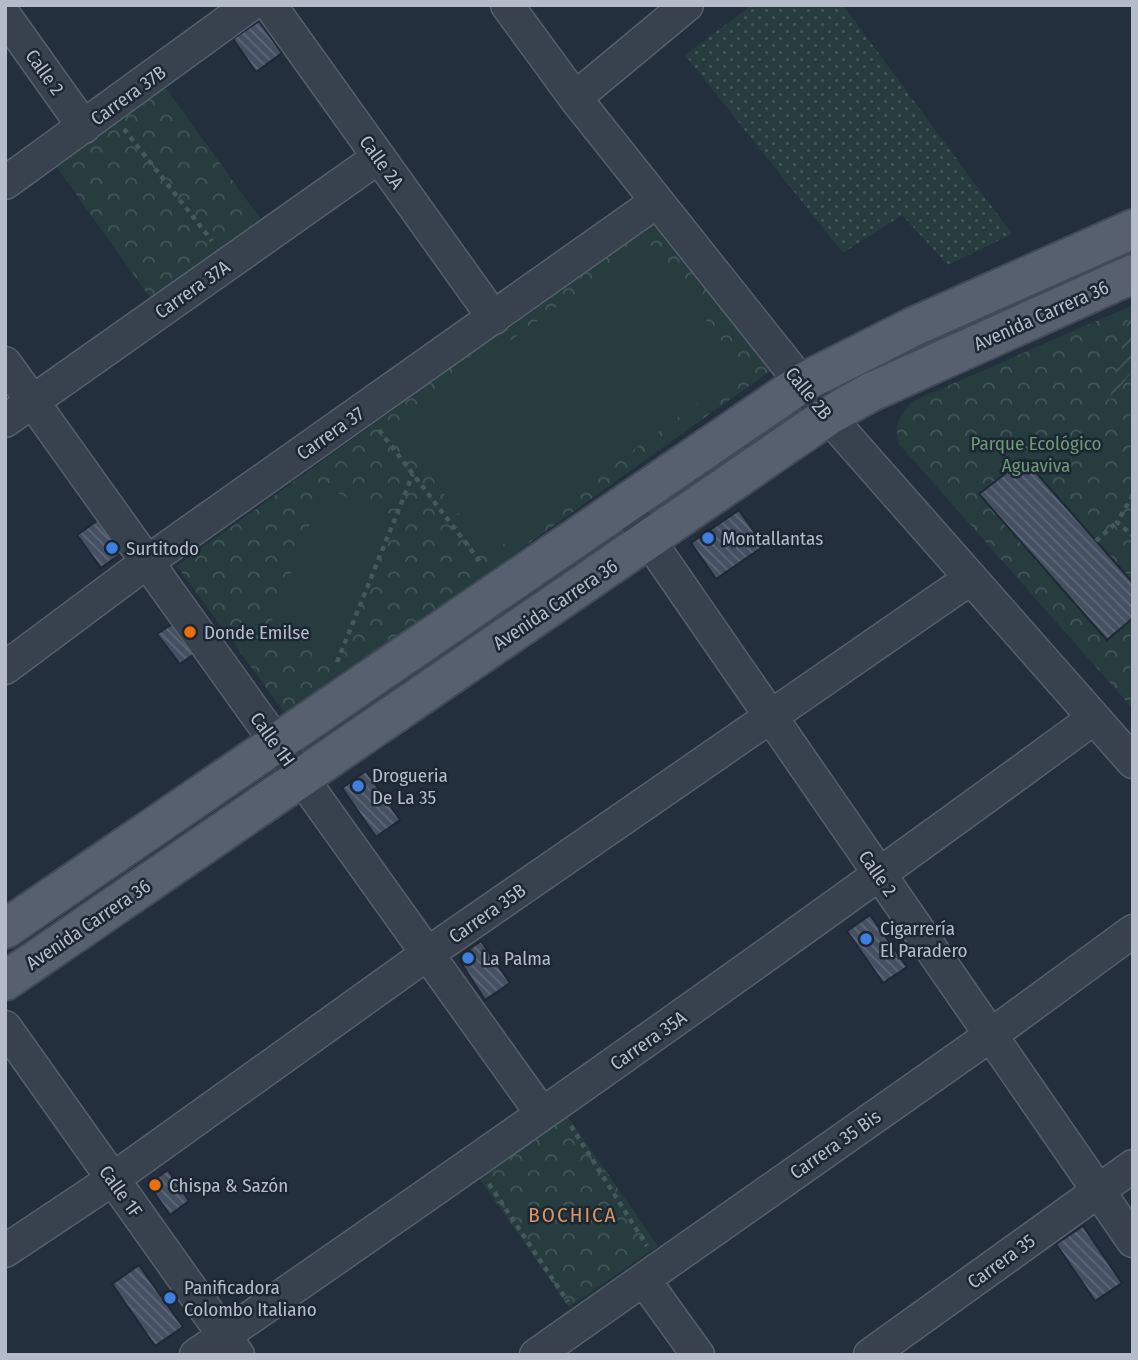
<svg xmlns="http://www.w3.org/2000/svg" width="1138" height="1360" viewBox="0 0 1138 1360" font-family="'Fira Sans Condensed',sans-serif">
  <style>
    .grass { fill: url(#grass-dots) }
    .park { fill: url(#park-crowns) }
    .garden { fill: url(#garden-furrows) }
    .pitch { fill: #263c3f }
    .building { fill: url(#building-back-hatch); stroke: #1f2835; stroke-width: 2 }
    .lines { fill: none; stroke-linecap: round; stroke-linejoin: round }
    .minor-casing { stroke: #565f6c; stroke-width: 35 }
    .major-casing { stroke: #414a57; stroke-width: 42 }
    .path { stroke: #44595c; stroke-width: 4.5; stroke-dasharray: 5 5; stroke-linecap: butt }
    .minor { stroke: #38414e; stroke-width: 32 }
    .major { stroke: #56606e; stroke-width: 38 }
    .shop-dot { fill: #3f7fe0; stroke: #1d2633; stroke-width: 2.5 }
    .food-dot { fill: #e8710a; stroke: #1d2633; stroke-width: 2.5 }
    .labels { text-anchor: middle; stroke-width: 5; stroke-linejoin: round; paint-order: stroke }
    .street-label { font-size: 19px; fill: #b4bcc9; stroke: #1d2633 }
    .park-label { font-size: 19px; fill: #6b9a76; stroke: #1d2633 }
    .poi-label { font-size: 19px; fill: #b4bcc9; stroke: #1d2633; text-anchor: start }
    .neighbourhood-label { font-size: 21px; letter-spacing: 2px; fill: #d59563; stroke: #1d2633 }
  </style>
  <defs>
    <pattern id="grass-dots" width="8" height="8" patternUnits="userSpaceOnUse" patternTransform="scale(1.75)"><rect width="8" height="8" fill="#263c3f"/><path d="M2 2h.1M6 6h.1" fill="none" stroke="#435659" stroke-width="1.8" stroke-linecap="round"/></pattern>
    <pattern id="park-crowns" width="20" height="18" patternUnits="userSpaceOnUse" patternTransform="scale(1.75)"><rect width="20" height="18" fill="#263c3f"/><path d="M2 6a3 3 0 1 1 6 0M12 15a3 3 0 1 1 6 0" fill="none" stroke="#435659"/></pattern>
    <pattern id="garden-furrows" width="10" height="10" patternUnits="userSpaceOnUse" patternTransform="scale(1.75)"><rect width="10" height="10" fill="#263c3f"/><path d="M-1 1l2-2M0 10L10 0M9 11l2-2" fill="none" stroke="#435659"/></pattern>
    <pattern id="building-back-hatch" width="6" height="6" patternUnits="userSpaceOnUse" patternTransform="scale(1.75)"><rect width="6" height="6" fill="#455162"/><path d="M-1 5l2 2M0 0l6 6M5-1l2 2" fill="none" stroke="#5d6877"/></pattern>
  </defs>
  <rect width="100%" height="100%" fill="#242f3e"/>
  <!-- grass -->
  <path class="grass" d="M752 5H843L1012 234 948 265 902 215 843 253 685 55Z
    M1049 279 1057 294 858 387 851 372Z"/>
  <!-- park -->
  <path class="park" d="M163 84 266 227 156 306 53 162Z
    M652 223 777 366 287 716 177 566Z
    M1133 305V709L899 444C894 425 899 415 913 401Z
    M566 1114 658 1246 569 1307 477 1175Z"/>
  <!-- garden -->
  <path class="garden" d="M1133 311V370L1109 401 1129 318Z"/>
  <!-- pitch -->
  <path class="pitch" d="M648 241 743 370 489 555 394 425Z
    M324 488 393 515 337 658 268 631Z"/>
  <!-- building -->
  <path class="building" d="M259 21 282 53 256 72 233 39Z
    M1024 459 1133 583V618L1107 640 979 494Z
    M739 510 764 546 716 579 691 543Z
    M108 513 131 546 101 568 77 535Z
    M184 616 207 645 180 664 157 634Z
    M366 771 400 820 376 837 342 788Z
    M870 915 907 967 883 983 847 931Z
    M481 941 510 983 485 1000 460 961 465 952Z
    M168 1170 189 1201 170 1215 148 1184Z
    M1083 1226 1122 1283 1095 1301 1056 1244Z
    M139 1265 183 1327 155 1346 112 1284Z"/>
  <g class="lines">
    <!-- minor casing -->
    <g class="minor-casing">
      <path id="minor" d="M270 5 494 318
        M507 5 575 98 828 416 1133 762
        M5 16 84 127
        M575 98 687 5
        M5 183 250 5
        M5 363 542 1114
        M5 421 379 157
        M624 504 1133 1241
        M5 668 147 562 656 202
        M5 1027 238 1355
        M5 1251 113 1179 427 954 971 578
        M644 1280 698 1355
        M196 1355C498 1147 798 935 1094 718
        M536 1355 991 1035 1133 931
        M870 1355 1133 1166"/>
    </g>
    <!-- major casing -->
    <g class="major-casing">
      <path id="major" d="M5 929 802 383 913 327 1133 229
        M5 981 828 416 871 392 1133 274"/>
    </g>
    <!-- path -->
    <path class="path" d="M124 129 212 241
      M379 430 482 564
      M1133 495 1117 522 1133 536
      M1096 541 1117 522
      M337 662 413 474
      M571 1126 647 1246
      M489 1184 568 1302"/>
    <!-- minor -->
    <use href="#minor" class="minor"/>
    <!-- major -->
    <use href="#major" class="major"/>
  </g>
  <!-- markers -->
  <g class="shop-dot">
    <circle cx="708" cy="538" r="7"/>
    <circle cx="112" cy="548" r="7"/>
    <circle cx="358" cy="786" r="7"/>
    <circle cx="866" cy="939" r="7"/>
    <circle cx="468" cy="958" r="7"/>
    <circle cx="170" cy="1298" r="7"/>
  </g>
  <g class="food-dot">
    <circle cx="190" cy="632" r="7"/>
    <circle cx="155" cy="1185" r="7"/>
  </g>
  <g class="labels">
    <!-- street labels -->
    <g class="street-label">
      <text transform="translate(45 72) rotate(54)" y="7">Calle 2</text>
      <text transform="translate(128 95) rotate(-36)" y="7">Carrera 37B</text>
      <text transform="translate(382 162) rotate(54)" y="7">Calle 2A</text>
      <text transform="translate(192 289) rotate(-35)" y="7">Carrera 37A</text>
      <text transform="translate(1041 315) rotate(-24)" y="7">Avenida Carrera 36</text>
      <text transform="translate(809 393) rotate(51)" y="7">Calle 2B</text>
      <text transform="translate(330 433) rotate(-35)" y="7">Carrera 37</text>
      <text transform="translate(555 604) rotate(-34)" y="7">Avenida Carrera 36</text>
      <text transform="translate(273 739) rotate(54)" y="7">Calle 1H</text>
      <text transform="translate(878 873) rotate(55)" y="7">Calle 2</text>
      <text transform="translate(487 913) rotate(-35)" y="7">Carrera 35B</text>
      <text transform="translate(88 924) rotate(-34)" y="7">Avenida Carrera 36</text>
      <text transform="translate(648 1040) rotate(-35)" y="7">Carrera 35A</text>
      <text transform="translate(835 1144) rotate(-35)" y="7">Carrera 35 Bis</text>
      <text transform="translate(121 1191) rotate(54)" y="7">Calle 1F</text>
      <text transform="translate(1001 1261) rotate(-36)" y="7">Carrera 35</text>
    </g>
    <!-- park labels -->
    <g class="park-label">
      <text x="1036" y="450">Parque Ecológico<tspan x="1036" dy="22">Aguaviva</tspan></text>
    </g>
    <!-- poi labels -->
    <g class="poi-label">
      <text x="722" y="545">Montallantas</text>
      <text x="126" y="555">Surtitodo</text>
      <text x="204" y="639">Donde Emilse</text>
      <text x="372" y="782">Drogueria<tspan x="372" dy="22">De La 35</tspan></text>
      <text x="880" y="935">Cigarrería<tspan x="880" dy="22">El Paradero</tspan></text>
      <text x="482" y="965">La Palma</text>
      <text x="169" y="1192">Chispa &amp; Sazón</text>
      <text x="184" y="1294">Panificadora<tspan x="184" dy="22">Colombo Italiano</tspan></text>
    </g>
    <!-- neighbourhood labels -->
    <g class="neighbourhood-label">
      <text x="573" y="1222">BOCHICA</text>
    </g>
  </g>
  <!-- border -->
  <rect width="1138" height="1360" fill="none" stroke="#b4bcc9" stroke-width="14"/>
</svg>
